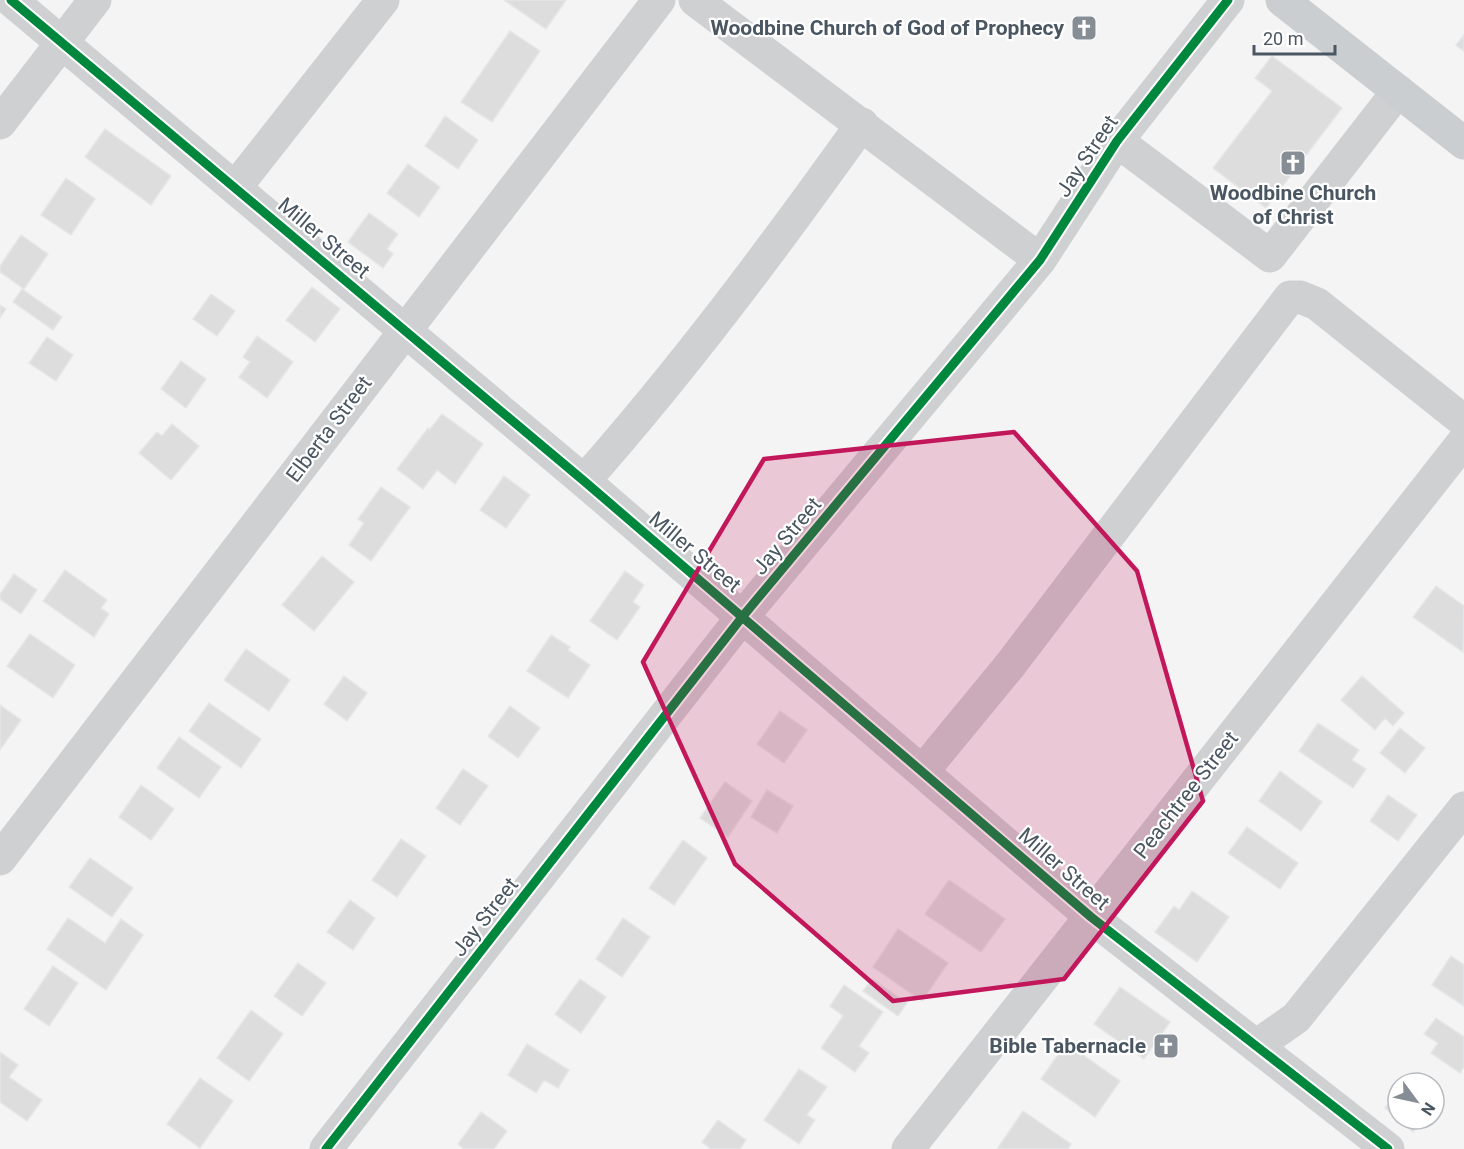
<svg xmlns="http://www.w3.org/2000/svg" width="1464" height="1149" viewBox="0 0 1464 1149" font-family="Roboto,sans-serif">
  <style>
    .building { fill: #ddddde; stroke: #e5e6e7; stroke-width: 1.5 }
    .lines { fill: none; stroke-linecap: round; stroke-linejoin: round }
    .minor { stroke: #ced0d2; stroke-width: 33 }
    .major { stroke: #caced1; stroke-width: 33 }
    .cycleway-casing { stroke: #fff; stroke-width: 13 }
    .cycleway { stroke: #00873e; stroke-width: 9 }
    .marked { fill: #c2185b; fill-opacity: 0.2; stroke: #c2185b; stroke-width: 4.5; stroke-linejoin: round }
    .labels { text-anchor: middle; stroke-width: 4.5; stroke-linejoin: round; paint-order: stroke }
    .poi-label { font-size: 21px; font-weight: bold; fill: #4a5661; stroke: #fff; text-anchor: end }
    .street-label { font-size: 21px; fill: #4a5661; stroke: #fff }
  </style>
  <rect width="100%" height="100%" fill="#f4f4f4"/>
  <!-- building -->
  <path class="building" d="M504 0H566L546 29Z
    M510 31 540 51 492 122 461 102Z
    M1464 35V51L1456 45Z
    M1272 56 1342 108 1266 208 1213 168 1272 91 1255 78Z
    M445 116 478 140 458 169 425 146Z
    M105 129 171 176 151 205 85 157Z
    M408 164 440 187 419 217 387 193Z
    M66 178 95 199 71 235 41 215Z
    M369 213 398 234 387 249 393 254 383 268 348 242Z
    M21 235 48 254 24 289 0 272V266Z
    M312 287 340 309 315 342 286 320Z
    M22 289 62 317 53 330 13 302Z
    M211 294 235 311 217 336 193 319Z
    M0 305 6 309 0 318Z
    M257 336 293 362 267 398 239 377 250 362 243 357Z
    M47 337 73 355 56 381 29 363Z
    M181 361 206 379 186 408 161 389Z
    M442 414 483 444 455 484 437 470 423 489 397 469 428 428 430 429Z
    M172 424 199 446 171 480 139 453 157 432 162 436Z
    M504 476 530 495 506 528 480 510Z
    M381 487 410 507 371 561 349 545 364 523 358 519Z
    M322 556 354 582 314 631 282 605Z
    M65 570 107 600 101 608 109 614 94 637 43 601Z
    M625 571 644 585 633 602 640 607 617 640 590 621Z
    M14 574 37 590 21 614 0 599V594Z
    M1436 586 1464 606 1463 652 1413 617Z
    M30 634 75 665 53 698 7 666Z
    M551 635 570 647 568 650 590 665 568 698 527 671Z
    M246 649 290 680 269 711 224 680Z
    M344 676 367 693 347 721 324 704Z
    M1362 676 1404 713 1393 726 1385 718 1375 730 1341 700Z
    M209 703 261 739 241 768 189 731Z
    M0 705 21 720 0 750Z
    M510 706 540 728 518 758 488 736Z
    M780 711 807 730 784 763 757 744Z
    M1318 723 1359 750 1352 760 1366 769 1353 788 1299 751Z
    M1400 728 1425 748 1405 773 1380 753Z
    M179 737 221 767 199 798 157 768Z
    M463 769 488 786 460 825 436 808Z
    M1280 771 1322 802 1301 831 1259 801Z
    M725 782 752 801 728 837 700 818Z
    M141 785 174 809 151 840 119 817Z
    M767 790 793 806 777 833 751 817Z
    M1388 795 1417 815 1398 841 1370 821Z
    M1247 827 1298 863 1280 889 1228 853Z
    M401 839 426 856 397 897 372 880Z
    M683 840 707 858 674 905 649 888Z
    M90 858 133 888 112 917 69 887Z
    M949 880 1005 919 981 952 925 914Z
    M1192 891 1229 917 1197 962 1155 932 1174 906 1179 910Z
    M350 900 375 918 353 950 327 932Z
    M68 918 105 943 121 919 143 935 106 990 47 949Z
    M623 918 650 937 622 977 596 959Z
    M898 929 948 963 922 1001 873 967Z
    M1451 956 1464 965V1006L1432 985Z
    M298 963 326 983 302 1016 274 996Z
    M53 966 78 983 49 1026 24 1009Z
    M580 979 606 997 581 1033 555 1014Z
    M872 979 907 1003 898 1016 863 991Z
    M844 985 883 1012 859 1046 869 1053 855 1072 821 1048 843 1016 830 1006Z
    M1120 987 1170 1022 1144 1059 1094 1024Z
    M251 1010 283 1034 249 1081 217 1058Z
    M1436 1018 1464 1037V1067L1460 1073 1431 1053 1438 1043 1424 1034Z
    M1066 1043 1120 1081 1095 1117 1041 1079Z
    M527 1044 569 1070 558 1088 544 1080 536 1093 508 1075Z
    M0 1052 18 1065 9 1077 42 1100 27 1121 0 1102Z
    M799 1069 827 1087 807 1115 815 1120 799 1144 764 1120Z
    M1414 1075 1424 1083H1407Z
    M200 1078 233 1101 200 1148 167 1124Z
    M1434 1092 1443 1099 1434 1109Z
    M1398 1093V1119H1425L1413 1132 1385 1108Z
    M1023 1111 1071 1144 1068 1149H997Z
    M481 1112 507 1131 494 1149H464L458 1144Z
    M718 1120 746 1140 740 1149H711L702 1142Z"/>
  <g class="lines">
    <!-- minor -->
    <path class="minor" d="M11 0 584 481 1091 917 1388 1149
      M695 0 1040 260
      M0 123 95 0
      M1117 141 1270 256 1398 91
      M235 188 383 0
      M584 481C684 368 774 247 862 124
      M923 771 1011 664 1290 297H1300L1317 304 1464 421
      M0 859 659 0
      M1256 1046 1296 1018 1464 808
      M326 1149 743 616 1040 260 1117 141 1228 0
      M908 1149 1464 441"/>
    <!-- major -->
    <path class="major" d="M1282 0 1464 143"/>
    <!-- cycleway casing -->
    <g class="cycleway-casing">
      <path id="cycleway" d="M11 0 584 481 1091 917 1388 1149
        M326 1149 743 616 1040 260 1117 141 1228 0"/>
    </g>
    <!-- cycleway -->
    <use href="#cycleway" class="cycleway"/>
  </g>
  <!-- marked area -->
  <path class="marked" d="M1014 432 1137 571 1203 801 1064 979 893 1001 735 864 643 662 764 459Z"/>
  <!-- icons -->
  <defs>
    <g id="church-square" transform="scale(1.35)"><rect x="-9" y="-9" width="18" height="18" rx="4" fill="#868d94" stroke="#fff"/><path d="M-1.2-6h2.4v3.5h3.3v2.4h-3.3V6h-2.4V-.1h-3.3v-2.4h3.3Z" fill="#fff"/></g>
  </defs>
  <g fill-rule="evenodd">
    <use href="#church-square" x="1084" y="28"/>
    <use href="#church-square" x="1293" y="163"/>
    <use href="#church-square" x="1166" y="1046"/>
  </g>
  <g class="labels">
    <!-- poi labels -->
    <g class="poi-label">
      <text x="1064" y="35">Woodbine Church of God of Prophecy</text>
      <text x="1293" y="200" text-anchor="middle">Woodbine Church<tspan x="1293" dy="24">of Christ</tspan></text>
      <text x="1146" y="1053">Bible Tabernacle</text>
    </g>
    <!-- street labels -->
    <g class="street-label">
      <text transform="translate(1087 156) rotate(-56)" y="7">Jay Street</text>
      <text transform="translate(324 238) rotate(40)" y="7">Miller Street</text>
      <text transform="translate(329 429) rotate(-53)" y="7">Elberta Street</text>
      <text transform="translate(787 536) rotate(-50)" y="7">Jay Street</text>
      <text transform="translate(695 552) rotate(40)" y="7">Miller Street</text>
      <text transform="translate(1186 795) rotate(-52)" y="7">Peachtree Street</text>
      <text transform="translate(1064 869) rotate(41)" y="7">Miller Street</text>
      <text transform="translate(485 917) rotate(-52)" y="7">Jay Street</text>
    </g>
  </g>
  <!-- north arrow -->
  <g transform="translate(1416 1101) rotate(123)"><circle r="28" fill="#ffffff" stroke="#b7bbc0" stroke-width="1.5"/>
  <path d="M0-4.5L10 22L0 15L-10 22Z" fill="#868d94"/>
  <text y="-9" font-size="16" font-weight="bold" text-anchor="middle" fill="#4a5661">N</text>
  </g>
  <!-- scale -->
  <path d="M1254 45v9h81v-9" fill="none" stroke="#4a5661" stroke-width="3"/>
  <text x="1263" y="45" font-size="18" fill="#4a5661" stroke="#ffffff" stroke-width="4.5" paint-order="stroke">20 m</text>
</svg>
